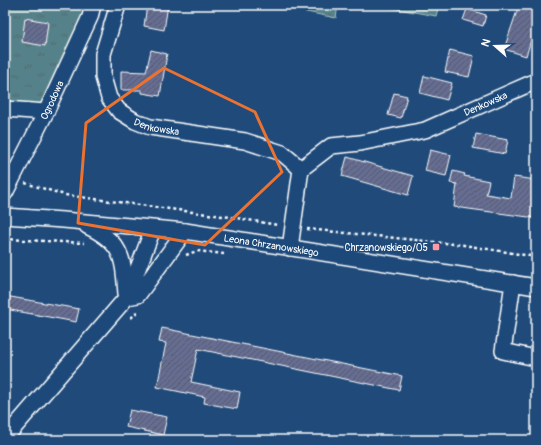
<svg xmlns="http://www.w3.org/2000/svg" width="541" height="445" viewBox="0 0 541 445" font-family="Pangolin,sans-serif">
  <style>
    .grass { fill: url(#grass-tufts); stroke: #aac0c4 }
    .building { fill: url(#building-hatch); stroke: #fff }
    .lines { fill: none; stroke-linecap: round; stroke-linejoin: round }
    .minor-casing { stroke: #fff; stroke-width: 18 }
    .path { stroke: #fff; stroke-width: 2.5; stroke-dasharray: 3 3; stroke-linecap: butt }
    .minor { stroke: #1f4a7a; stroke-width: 15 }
    .marked { fill: none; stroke: #eb7230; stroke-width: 3; stroke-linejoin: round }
    .poi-dot { fill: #ff9aa2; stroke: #1f4a7a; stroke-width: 1.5 }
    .labels { text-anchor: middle; stroke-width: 3; stroke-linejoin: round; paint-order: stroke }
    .street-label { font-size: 10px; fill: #fff; stroke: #1f4a7a }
    .poi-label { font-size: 10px; fill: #fff; stroke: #1f4a7a; text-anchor: end }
  </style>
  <defs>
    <pattern id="grass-tufts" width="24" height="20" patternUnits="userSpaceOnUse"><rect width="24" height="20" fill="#55828a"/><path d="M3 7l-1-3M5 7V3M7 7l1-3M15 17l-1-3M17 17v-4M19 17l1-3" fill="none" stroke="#516a6e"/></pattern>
    <pattern id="building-hatch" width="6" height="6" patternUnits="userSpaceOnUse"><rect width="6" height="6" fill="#656d92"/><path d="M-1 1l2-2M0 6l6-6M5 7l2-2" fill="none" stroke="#565968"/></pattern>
  </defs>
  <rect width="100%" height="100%" fill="#1f4a7a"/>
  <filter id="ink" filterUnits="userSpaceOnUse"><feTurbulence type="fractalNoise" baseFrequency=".025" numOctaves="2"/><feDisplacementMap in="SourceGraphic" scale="8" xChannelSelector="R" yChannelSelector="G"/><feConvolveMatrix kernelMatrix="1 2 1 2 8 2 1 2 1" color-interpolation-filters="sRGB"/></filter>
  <g filter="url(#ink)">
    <!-- grass -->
    <path class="grass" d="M5 5H93L46 112 5 109Z
      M272 5H338L336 18Z
      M376 5H439L436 16Z"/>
    <!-- building -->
    <path class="building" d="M147 5H168L164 30 144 26Z
      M519 5 536 11V39L532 37 526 56 504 49Z
      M467 9 486 15 483 26 463 20Z
      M25 18 48 22 45 46 22 42Z
      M151 50 167 54 160 96 142 93V90H121V71L146 72Z
      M450 50 474 56 469 77 445 72Z
      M424 76 452 83 447 100 420 93Z
      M394 93 407 96 401 118 388 115Z
      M476 134 508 140 505 154 473 148Z
      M430 150 451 155 446 176 425 171Z
      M347 157 413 176 408 195 342 176Z
      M453 171 465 174 464 176 489 181 486 194 511 198 514 177 536 180V218L454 207 457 184 450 183Z
      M5 296 79 309 76 322 5 309Z
      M162 328 402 376 399 390 198 349 191 382 240 392 237 409 204 403 205 397 157 387 166 343 159 342Z
      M130 410 167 417 163 435 126 427Z"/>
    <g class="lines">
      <!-- minor casing -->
      <g class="minor-casing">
        <g id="minor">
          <path id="s1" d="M118 5 103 54V77L109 98 119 111 135 121 150 127 245 141 282 153 301 169"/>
          <path d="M5 109 46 112"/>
          <path id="s2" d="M5 193 46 112 90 17 93 5"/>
          <path id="s3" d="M5 216 63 220 185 231 536 287"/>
          <path d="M87 226C123 243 123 257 126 294"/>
          <path id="s4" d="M290 248 301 169 331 146 360 143 425 130 536 81"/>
          <path d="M513 283 503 351 536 358"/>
          <path d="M127 297 138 295 185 231"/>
          <path d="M5 438 127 297 153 229"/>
        </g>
      </g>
      <!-- path -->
      <path class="path" d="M25 183 65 195 230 217 278 225
        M307 229 464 245 536 257
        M5 239 84 243
        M186 255 197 251 224 254
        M131 318 139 310"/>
      <!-- minor -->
      <use href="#minor" class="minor"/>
    </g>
  </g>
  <!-- marked area -->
  <path class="marked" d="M164 68 255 112 282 172 205 245 78 223 86 123Z"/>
  <!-- markers -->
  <rect class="poi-dot" x="432" y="243" width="8" height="8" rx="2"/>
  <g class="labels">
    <!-- street labels -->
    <g class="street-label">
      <text dy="4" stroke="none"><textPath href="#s2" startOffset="104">Ogrodowa</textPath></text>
      <text dy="4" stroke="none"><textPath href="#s4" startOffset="279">Denkowska</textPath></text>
      <text dy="4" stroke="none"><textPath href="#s1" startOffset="154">Denkowska</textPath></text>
      <text dy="4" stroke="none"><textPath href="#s3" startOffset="268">Leona Chrzanowskiego</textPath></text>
    </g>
    <!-- poi labels -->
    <g class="poi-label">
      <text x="428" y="251">Chrzanowskiego/05</text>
    </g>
  </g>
  <!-- margin -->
  <rect width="541" height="445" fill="none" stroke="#1f4a7a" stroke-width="20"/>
  <rect x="10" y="10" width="521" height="425" fill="none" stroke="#fff" stroke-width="1.5" filter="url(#ink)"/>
  <!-- north arrow -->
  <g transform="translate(495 46) rotate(290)" stroke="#1f4a7a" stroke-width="3" paint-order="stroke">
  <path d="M0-3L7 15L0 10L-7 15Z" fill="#ffffff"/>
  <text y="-6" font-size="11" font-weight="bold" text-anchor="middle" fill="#ffffff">N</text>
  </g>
</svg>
